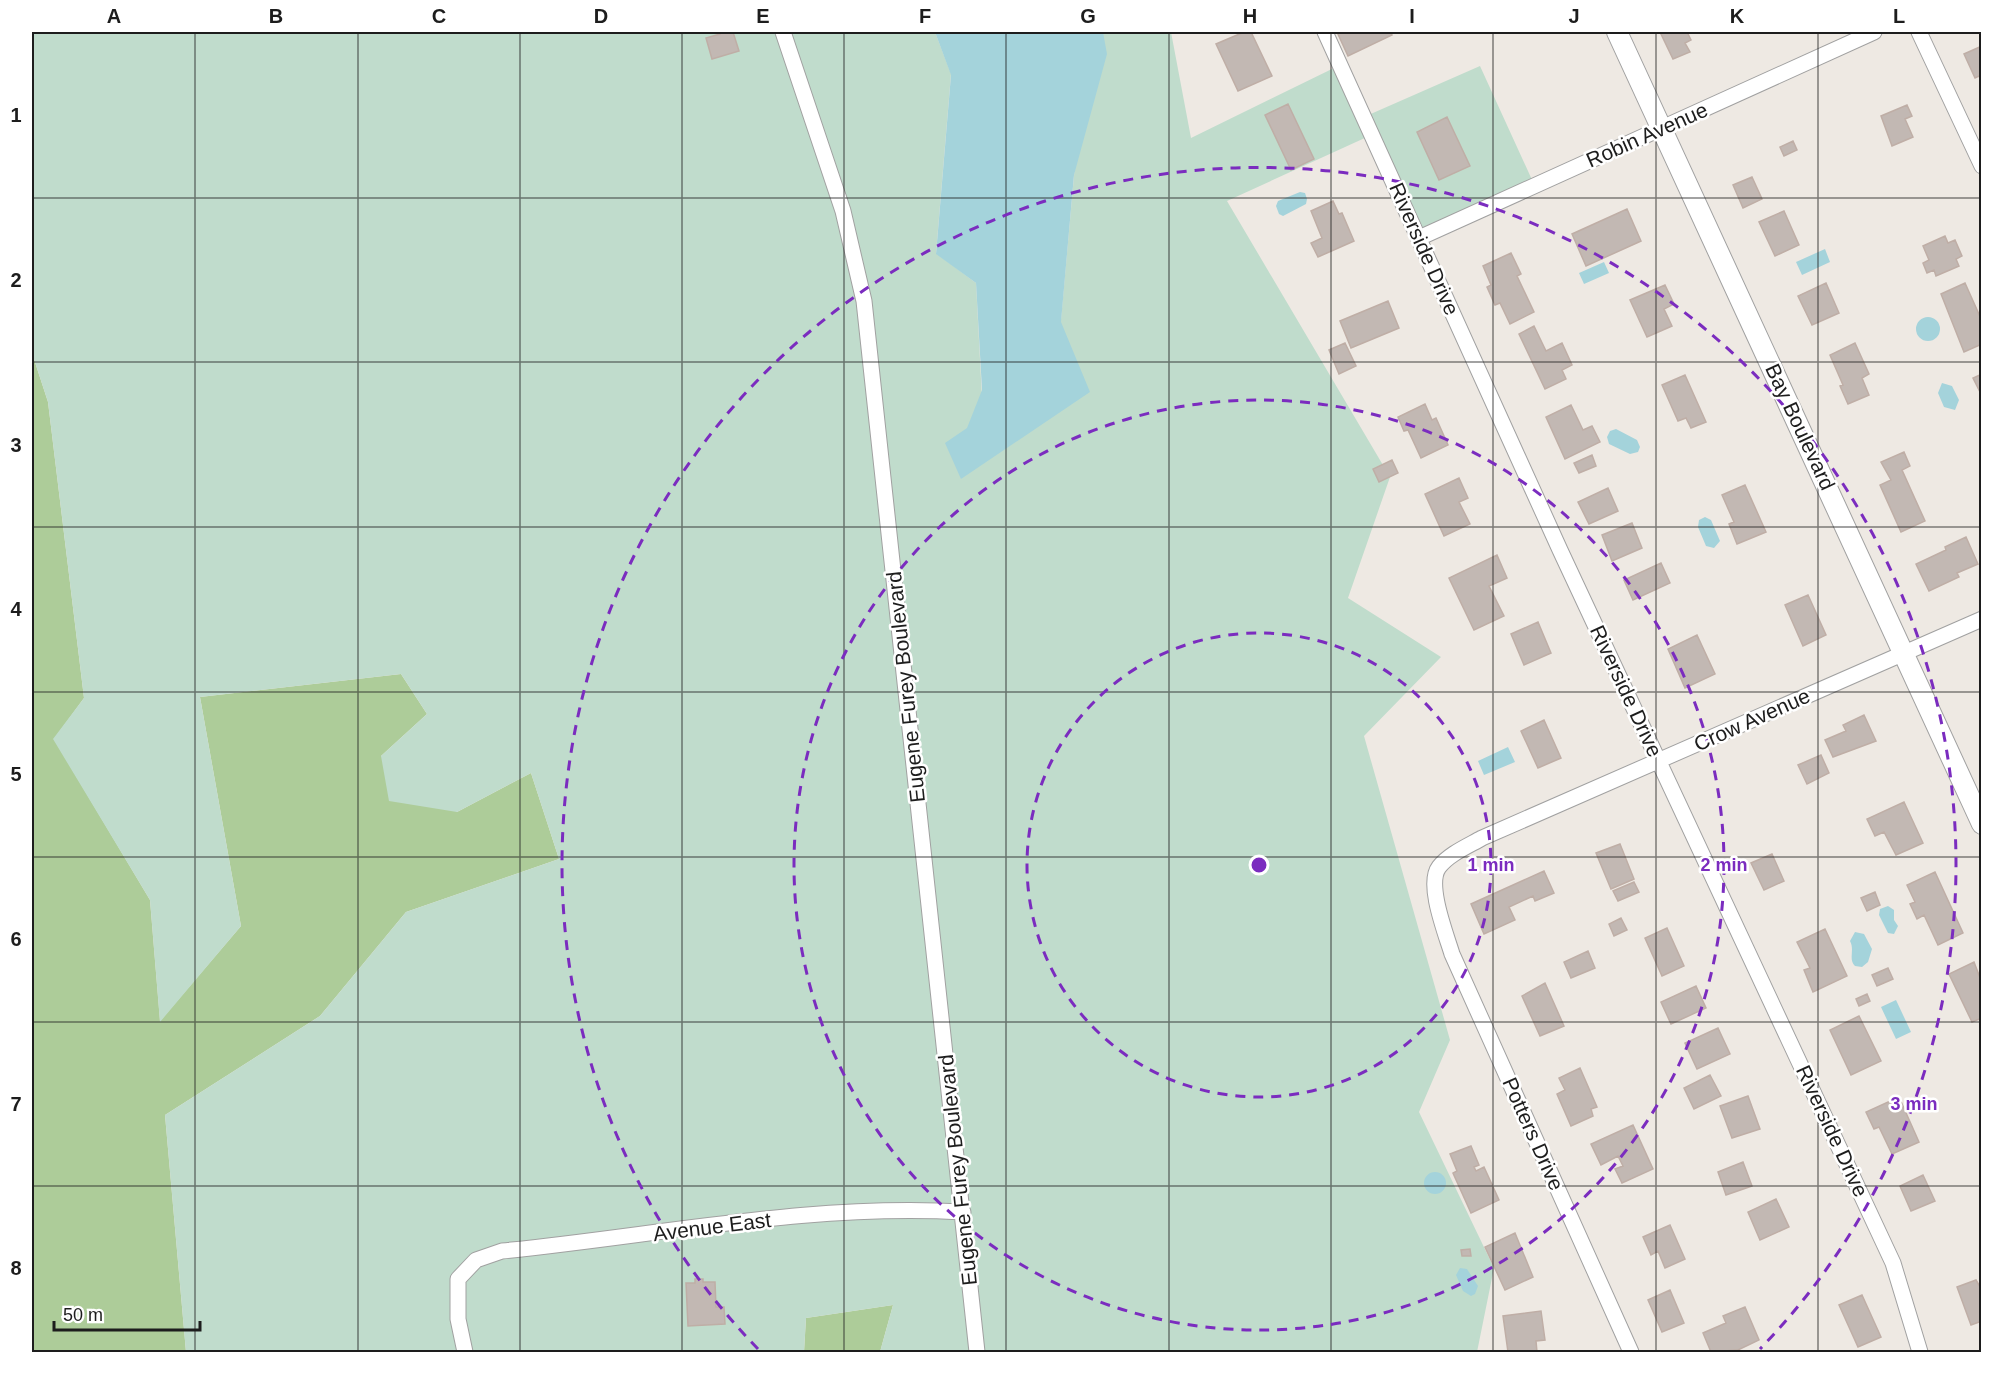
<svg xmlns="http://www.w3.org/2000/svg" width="2013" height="1384" viewBox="0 0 2013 1384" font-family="Helvetica,sans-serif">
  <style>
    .forest { fill: #adcc99 }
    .wetland { fill: #c0dccc }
    .water { fill: #a4d3db }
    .building { fill: #c2b8b3; stroke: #bfaea6; stroke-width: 1.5 }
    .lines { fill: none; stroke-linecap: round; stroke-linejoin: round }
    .minor-casing { stroke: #a1a1a1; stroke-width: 17 }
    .tertiary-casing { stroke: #a1a1a1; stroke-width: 22 }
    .minor { stroke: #fff; stroke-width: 15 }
    .tertiary { stroke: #fff; stroke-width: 20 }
    .grid { fill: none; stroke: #1d1d1d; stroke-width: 1.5; stroke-opacity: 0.55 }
    .ring { fill: none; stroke: #7b2cbf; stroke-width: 3; stroke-dasharray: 10 8 }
    .labels { text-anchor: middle; stroke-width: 5; stroke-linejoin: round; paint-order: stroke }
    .street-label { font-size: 21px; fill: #1d1d1d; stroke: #fff }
    .centre { fill: #7b2cbf; stroke: #fff; stroke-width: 3 }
    .ring-label { font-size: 18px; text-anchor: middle; font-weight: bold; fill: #7b2cbf; stroke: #fff; stroke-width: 5; stroke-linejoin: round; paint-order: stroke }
    .neatline { fill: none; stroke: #1d1d1d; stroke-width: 2 }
    .grid-label { font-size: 20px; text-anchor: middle; font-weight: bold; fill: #1d1d1d }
  </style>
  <rect width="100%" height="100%" fill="#eee9e3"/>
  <!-- forest -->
  <path class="forest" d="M32 353 48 402 84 698 54 739 150 900 160 1021 241 926 200 697 401 674 427 714 381 756 457 812 531 773 559 859 406 912 320 1016 165 1115 186 1352H32Z
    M893 1305 880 1352H804L806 1318Z"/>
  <!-- wetland -->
  <path class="wetland" d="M32 32H935L951 74 936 253 976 283 983 417 961 479 1061 320 1087 32H1171L1191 138 1336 67 1357 120 1480 66 1538 193 1414 242 1367 137 1227 201 1390 477 1348 598 1441 657 1364 736 1450 1040 1419 1112 1494 1268 1477 1352H880L893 1305 806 1318 804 1352H186L165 1115 320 1016 406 912 559 859 531 773 457 812 389 801 381 756 427 714 401 674 200 697 241 926 160 1022 150 900 53 739 84 698 48 402 32 353Z"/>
  <!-- water -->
  <path class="water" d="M935 32H1103L1107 54 1074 175 1061 322 1090 392 961 479 945 443 967 428 982 390 976 283 936 254 951 75Z
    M1300 192 1305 193 1307 199 1306 204 1283 216 1279 214 1276 206 1278 201Z
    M1825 249 1830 262 1802 275 1796 262Z
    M1604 262 1609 273 1584 284 1579 273Z
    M1916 329a12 12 0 1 1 24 0a12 12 0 1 1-24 0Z
    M1942 383 1952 386 1959 400 1955 410 1944 407 1938 393Z
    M1616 429 1637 440 1640 447 1638 452 1630 454 1609 444 1607 437 1610 431Z
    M1705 517 1711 520 1720 541 1714 548 1706 546 1698 527 1699 520Z
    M1508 747 1515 762 1484 775 1478 761Z
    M1888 906 1894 910V920L1898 926 1894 934 1888 933 1879 915 1880 909Z
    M1855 932 1864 934 1872 949 1868 962 1862 967 1855 966C1848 959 1855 950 1850 941Z
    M1896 1000 1911 1032 1896 1039 1881 1007Z
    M1424 1183a11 11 0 1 1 22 0a11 11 0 1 1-22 0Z
    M1460 1268 1467 1269 1478 1286 1475 1294 1471 1296 1463 1291 1456 1275Z"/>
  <!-- building -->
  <path class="building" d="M719 32H733L739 51 712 59 706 38 720 34Z
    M1244 32H1251L1272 76 1238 91 1216 44Z
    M1337 32H1390L1392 35 1348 56Z
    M1660 32H1687L1691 40 1685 43 1690 52 1673 59Z
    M1982 46V81L1979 76 1975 78 1964 54Z
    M1288 104 1314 159 1291 170 1265 115Z
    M1907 105 1912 116 1905 119 1913 137 1892 146 1881 116Z
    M1447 117 1470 166 1439 180 1417 132Z
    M1793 141 1797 150 1784 156 1780 147Z
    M1752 177 1762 199 1743 208 1733 185Z
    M1333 201 1339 214 1342 213 1354 241 1318 257 1311 243 1322 238 1311 211Z
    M1627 209 1641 241 1586 266 1572 234Z
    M1784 211 1799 245 1775 256 1759 222Z
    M1945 236 1948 243 1955 240 1962 256 1956 259 1959 266 1936 276 1934 270 1927 273 1923 263 1929 260 1923 246Z
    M1511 253 1521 274 1517 276 1534 312 1510 324 1500 303 1495 305 1487 287 1491 285 1483 266Z
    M1826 283 1839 313 1812 325 1798 296Z
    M1965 283 1982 321V344L1964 352 1941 294Z
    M1665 285 1674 304 1664 309 1672 326 1647 337 1630 300Z
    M1388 301 1399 328 1351 348 1340 321Z
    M1534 326 1546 351 1562 343 1572 365 1562 370 1566 379 1545 389 1519 334Z
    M1345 343 1356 366 1339 374 1329 350Z
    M1855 343 1869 374 1862 378 1869 395 1848 404 1840 386 1843 385 1830 355Z
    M1982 374V396L1973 378Z
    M1685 375 1706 422 1691 428 1686 418 1678 421 1662 385Z
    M1425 404 1432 420 1436 418 1448 445 1421 458 1408 430 1404 431 1398 417Z
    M1571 405 1583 430 1592 426 1600 442 1565 459 1546 417Z
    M1904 452 1910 466 1902 470 1925 521 1901 532 1880 485 1891 480 1881 462Z
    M1592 455 1596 466 1579 473 1574 463Z
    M1392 460 1398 473 1379 482 1373 469Z
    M1459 478 1468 498 1459 502 1470 524 1444 536 1425 494Z
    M1745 485 1766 532 1737 544 1729 524 1734 522 1722 495Z
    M1608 488 1618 511 1589 524 1578 502Z
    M1632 523 1642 548 1612 561 1602 535Z
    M1966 537 1978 564 1957 573 1959 577 1929 591 1916 564 1946 550 1945 547Z
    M1497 555 1507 578 1489 586 1504 616 1474 630 1449 578Z
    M1661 563 1670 583 1633 600 1624 580Z
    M1808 595 1826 635 1803 646 1785 605Z
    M1538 622 1551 653 1524 665 1511 634Z
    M1697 635 1715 674 1685 688 1668 649Z
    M1864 715 1876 741 1833 757 1825 740 1846 731 1843 725Z
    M1544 720 1561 758 1538 768 1521 731Z
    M1821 755 1829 773 1807 784 1798 765Z
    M1904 802 1923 843 1896 855 1884 832 1875 836 1867 819Z
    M1620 844 1634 879 1611 889 1596 853Z
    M1772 854 1784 881 1764 890 1751 863Z
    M1544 871 1554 893 1535 901 1533 896 1509 907 1515 920 1484 934 1471 904Z
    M1935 872 1963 933 1938 945 1924 915 1917 919 1910 904 1915 902 1907 885Z
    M1634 882 1639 892 1618 901 1613 891Z
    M1875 892 1880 905 1867 911 1861 898Z
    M1621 918 1627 930 1614 936 1609 924Z
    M1667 928 1684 966 1662 976 1645 938Z
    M1825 929 1847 976 1813 992 1804 970 1810 968 1797 942Z
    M1588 951 1595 968 1571 978 1564 962Z
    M1974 962 1982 983V1018L1972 1022 1949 974Z
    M1888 968 1893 979 1877 986 1872 975Z
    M1545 983 1564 1026 1540 1036 1522 996Z
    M1696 986 1706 1008 1671 1024 1661 1002Z
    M1867 994 1870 1001 1859 1006 1856 999Z
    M1859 1016 1881 1061 1851 1075 1830 1030Z
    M1718 1028 1730 1054 1697 1069 1685 1043Z
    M1580 1068 1597 1107 1591 1109 1593 1116 1571 1126 1557 1094 1565 1090 1559 1078Z
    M1710 1075 1721 1096 1694 1109 1684 1088Z
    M1748 1096 1760 1129 1732 1138 1720 1106Z
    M1899 1097 1919 1142 1892 1154 1879 1127 1874 1129 1866 1112Z
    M1633 1125 1653 1169 1622 1183 1615 1169 1623 1166 1618 1156 1601 1165 1591 1144Z
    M1471 1146 1479 1165 1474 1167 1476 1171 1484 1167 1499 1200 1471 1213 1453 1173 1457 1171 1450 1154Z
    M1743 1162 1752 1186 1726 1195 1718 1172Z
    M1923 1175 1935 1201 1911 1211 1900 1186Z
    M1776 1199 1789 1227 1760 1240 1748 1212Z
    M1670 1225 1685 1259 1665 1268 1658 1251 1651 1255 1643 1237Z
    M1515 1233 1533 1277 1505 1290 1485 1247Z
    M1470 1249 1471 1256H1462L1461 1250Z
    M695 1279H703V1282H715L716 1307H724L725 1324 688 1326 686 1283H695Z
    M1976 1280 1982 1290V1321L1971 1325 1957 1287Z
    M1670 1290 1684 1323 1662 1332 1648 1300Z
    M1862 1295 1881 1337 1858 1347 1839 1305Z
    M1745 1307 1759 1340 1738 1350 1711 1352 1703 1333 1726 1323 1723 1316Z
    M1541 1311 1545 1340 1536 1341 1537 1352H1508L1503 1316Z"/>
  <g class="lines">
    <!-- minor casing -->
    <g class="minor-casing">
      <path id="minor" d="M783 32 843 211 864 301 977 1352
        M1325 32 1560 550 1893 1263 1920 1352
        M1919 32 1982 166
        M1419 238 1874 32
        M465 1352 458 1319V1279L476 1260 502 1251C655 1236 809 1203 963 1212
        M1631 1352 1452 954C1446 934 1426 884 1439 867 1449 854 1468 846 1482 838L1982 619"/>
    </g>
    <!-- tertiary casing -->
    <g class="tertiary-casing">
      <path id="tertiary" d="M1617 32 1982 824"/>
    </g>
    <!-- minor -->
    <use href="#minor" class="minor"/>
    <!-- tertiary -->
    <use href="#tertiary" class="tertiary"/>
  </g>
  <!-- grid -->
  <path class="grid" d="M195 32V1352M358 32V1352M520 32V1352M682 32V1352M844 32V1352M1006 32V1352M1169 32V1352M1331 32V1352M1493 32V1352M1656 32V1352M1818 32V1352M32 198H1982M32 362H1982M32 527H1982M32 692H1982M32 857H1982M32 1022H1982M32 1186H1982"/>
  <!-- distance rings -->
  <g class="ring">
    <circle cx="1259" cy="865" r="232"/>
    <circle cx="1259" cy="865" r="465"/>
    <path d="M758 1349A697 697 0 1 1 1760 1349"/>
  </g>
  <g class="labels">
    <!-- street labels -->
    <g class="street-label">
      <text transform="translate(1647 135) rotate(-24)" y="7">Robin Avenue</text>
      <text transform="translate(1424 249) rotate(66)" y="7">Riverside Drive</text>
      <text transform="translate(1800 427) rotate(65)" y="7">Bay Boulevard</text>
      <text transform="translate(906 687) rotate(-96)" y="7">Eugene Furey Boulevard</text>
      <text transform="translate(1626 691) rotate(65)" y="7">Riverside Drive</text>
      <text transform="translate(1752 720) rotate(-24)" y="7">Crow Avenue</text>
      <text transform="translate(1832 1131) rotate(65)" y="7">Riverside Drive</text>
      <text transform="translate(1533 1134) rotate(66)" y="7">Potters Drive</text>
      <text transform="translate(958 1170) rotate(-96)" y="7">Eugene Furey Boulevard</text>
      <text transform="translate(712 1227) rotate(-7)" y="7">Avenue East</text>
    </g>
  </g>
  <circle cx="1259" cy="865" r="9" class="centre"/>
  <g class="ring-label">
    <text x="1491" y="871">1 min</text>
    <text x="1724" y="871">2 min</text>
    <text x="1914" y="1110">3 min</text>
  </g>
  <!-- border -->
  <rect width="2013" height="1384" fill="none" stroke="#ffffff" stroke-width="66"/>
  <!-- scale -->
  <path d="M54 1321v9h146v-9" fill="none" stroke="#1d1d1d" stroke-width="3"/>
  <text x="63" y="1321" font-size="18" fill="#1d1d1d" stroke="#ffffff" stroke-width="4.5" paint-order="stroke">50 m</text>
  <rect x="33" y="33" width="1947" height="1318" class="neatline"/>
  <g class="grid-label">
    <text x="114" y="23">A</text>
    <text x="276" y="23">B</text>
    <text x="439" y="23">C</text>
    <text x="601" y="23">D</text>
    <text x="763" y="23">E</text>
    <text x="925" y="23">F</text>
    <text x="1088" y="23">G</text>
    <text x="1250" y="23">H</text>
    <text x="1412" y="23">I</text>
    <text x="1574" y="23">J</text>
    <text x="1737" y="23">K</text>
    <text x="1899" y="23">L</text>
    <text x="16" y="122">1</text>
    <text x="16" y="287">2</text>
    <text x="16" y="452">3</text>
    <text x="16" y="616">4</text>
    <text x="16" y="781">5</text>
    <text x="16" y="946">6</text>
    <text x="16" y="1111">7</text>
    <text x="16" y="1275">8</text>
  </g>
</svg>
